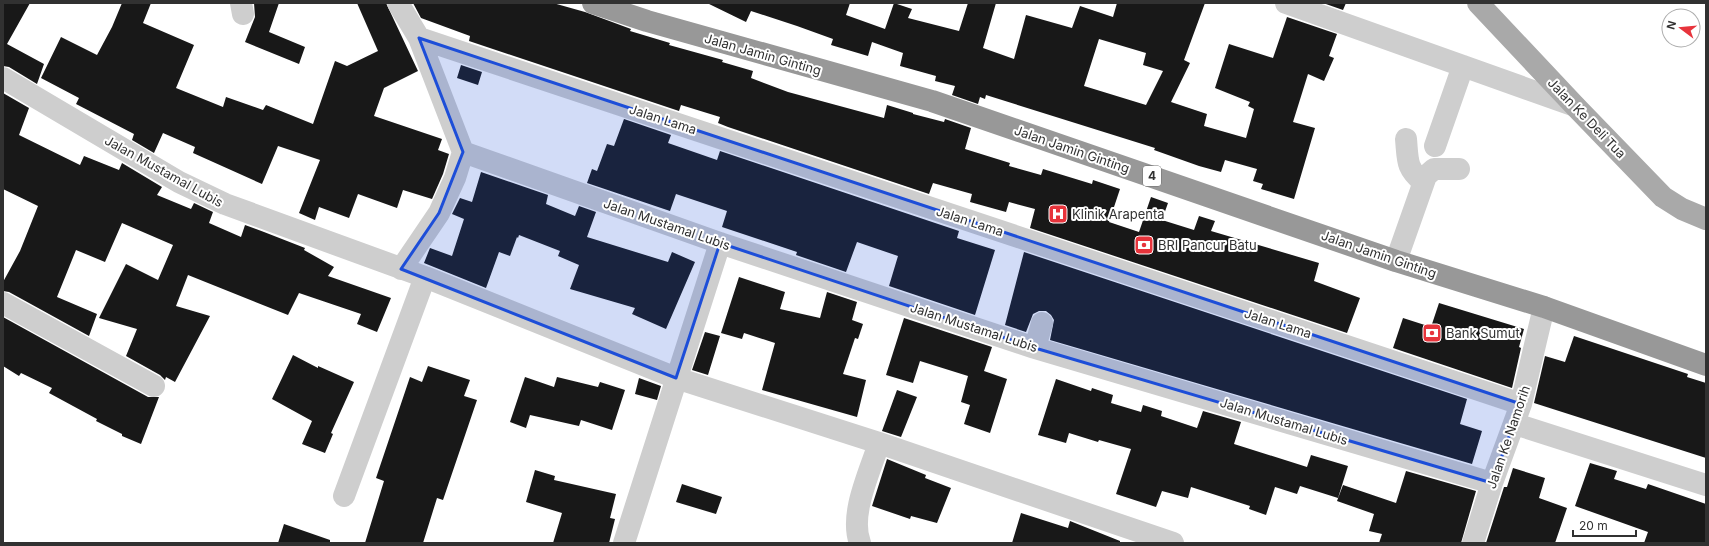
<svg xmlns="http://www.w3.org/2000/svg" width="1709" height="546" viewBox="0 0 1709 546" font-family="Inter,sans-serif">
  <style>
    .building { fill: #181818; fill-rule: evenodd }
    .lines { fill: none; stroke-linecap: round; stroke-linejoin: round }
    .minor { stroke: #cecece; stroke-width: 22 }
    .major { stroke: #a9a9a9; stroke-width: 22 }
    .highway { stroke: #989898; stroke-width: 22 }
    .marked { fill: #1d4ed8; fill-opacity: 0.2; stroke: #1d4ed8; stroke-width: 3; stroke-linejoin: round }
    .labels { text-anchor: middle; stroke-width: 4; stroke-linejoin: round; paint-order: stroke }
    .shield { fill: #fff; stroke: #6f6f6f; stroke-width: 1 }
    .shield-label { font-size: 12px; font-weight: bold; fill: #313131 }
    .street-label { font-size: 13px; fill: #313131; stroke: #fff }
    .poi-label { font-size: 13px; fill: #313131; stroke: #fff; text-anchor: start }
  </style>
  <rect width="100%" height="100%" fill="#fff"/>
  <!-- building -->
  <path class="building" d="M3 3H30L7 44 44 64 37 84 9 67 3 66Z
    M122 3H151L143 23 194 45 176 88 223 107 226 97 263 110 266 105 313 124 335 61 347 66 378 51 357 3H386L418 71 384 88 374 116 442 139 438 150 449 154 443 174 432 199 403 190 397 208 358 194 349 218 319 207 315 220 299 213 320 160 278 146 262 184 193 153 195 147 163 133 154 153 132 140 134 134 76 104 79 98 41 78 61 37 97 55 112 27Z
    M254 3H279L269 32 305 47 299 64 245 42 255 17Z
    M413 3H553L585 12 631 29 630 31 670 43 669 45 723 60 722 62 753 71 751 78 788 92 884 118 887 105 913 113V114L944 122 945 119 971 128 965 149 1010 163 1009 166 1041 175 1043 169 1092 184 1093 180 1120 189 1109 222 1139 232 1151 197 1168 203 1162 220 1194 230 1199 216 1215 221 1211 231 1319 263 1314 281 1360 298 1347 333 1030 228 1035 209 1009 202 1006 212 970 202 972 194 933 183 929 194 728 127 718 123 720 117 681 105 679 111 469 41 470 36 421 18Z
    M707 3H850L846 15 885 29 894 3 912 9 908 18 959 31 968 3H996L983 48 1014 59 1026 15 1072 28 1080 6 1113 17 1117 3H1205L1184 60 1190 63 1171 102 1207 114 1204 126 1246 138 1254 109 1248 106 1250 102 1215 88 1229 44 1273 58 1287 17 1337 34 1329 56 1334 58 1324 81 1308 74 1293 122 1315 128 1294 199 1261 189 1263 184 1253 181 1257 169 1225 160 1221 172 1199 166 1154 150 1155 148 986 95 985 99 980 97 978 104 952 95 955 86 935 81 936 76 900 66 903 53 872 42 868 56 831 45 833 39 797 26 751 11 746 22ZM1099 39 1146 53 1143 65 1163 71 1146 105 1084 86Z
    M1323 3H1346L1343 10Z
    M461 65 482 72 478 85 457 78Z
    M3 93 29 108 19 135 80 165 84 156 119 170 122 163 162 187 157 195 191 209 194 203 213 212 209 223 241 237 245 225 264 232 305 248 304 250 334 267 328 276 391 298 377 332 357 324 361 314 299 293 288 315 188 275 176 306 210 316 175 382 166 377 165 380 160 375 126 356 137 329 99 318 126 264 158 280 173 245 122 223 105 262 76 250 57 297 97 314 89 336 9 292 3 291V282L20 251 38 206 3 189Z
    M624 119 671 135 668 143 717 160 720 151 959 231 957 238 995 250 975 315 889 286 898 256 857 242 846 272 796 255 797 252 722 227 727 211 676 194 670 211 587 183 592 169 597 171 607 144 614 146Z
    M481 172 548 195 546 204 575 216 579 206 596 212 587 237 668 262 672 252 695 262 666 329 632 314 635 308 570 289 579 265 558 256 560 251 519 235 518 238 517 237 510 256 499 252 486 288 424 263 430 248 452 256 464 219 452 214 460 198 472 202Z
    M1024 252 1467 399 1460 424 1482 431 1472 464 1050 340 1054 320 1051 315 1046 311H1039L1033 314 1026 332 1005 325Z
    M739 277 785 292 780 309 820 318 827 292 857 302 852 320 863 324 858 339 855 338 843 374 866 380 857 417 762 390 775 343 744 333 742 339 721 333Z
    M1439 303 1524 329 1519 347 1521 348 1512 388 1393 348 1403 318 1431 327Z
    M3 317 148 397H159L141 444 122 436V434L96 421 97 419 49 393 52 388 21 373 19 376 3 366Z
    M904 318 992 347 984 371 1007 379 990 433 964 424 970 405 961 402 968 376 920 361 913 383 886 375Z
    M705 332 720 336 708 375 692 370Z
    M1574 336 1688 374 1687 377 1706 383V458L1534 403 1545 356 1565 362Z
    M293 355 318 368V366L354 382 331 433 333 434 325 453 302 444 312 421 272 399Z
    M428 366 470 380 464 396 477 400 443 500 437 498 423 543H365L384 481 376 478 410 377 422 382Z
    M525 377 554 387 557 377 598 387 600 382 625 390 612 430 581 420 579 426 530 415 526 428 510 422Z
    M639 378 661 386 657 400 635 394Z
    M1056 379 1091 391 1092 388 1113 395 1111 403 1141 412 1143 405 1162 411 1161 416 1197 428 1203 411 1241 422 1234 444 1307 467 1311 455 1348 466 1338 498 1300 486 1297 494 1275 487 1266 515 1249 509 1250 506 1191 487 1188 498 1162 491 1156 507 1116 494 1131 449 1099 440 1098 442 1069 433 1066 443 1038 435Z
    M897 390 917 397 901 437 882 431Z
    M887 459 926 475 925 478 951 488 937 523 911 516 910 519 872 506Z
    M1590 463 1617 471 1614 479 1646 489 1648 484 1706 504V543H1644L1648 532 1575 506Z
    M1513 468 1545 478 1539 498 1567 508 1555 543H1486L1504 487H1507Z
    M535 470 555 476 554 480 616 494 610 518 615 519 609 543H553L562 513 526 502Z
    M1406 471 1476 491 1461 543H1379L1382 534 1369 531 1374 514 1337 501 1343 485 1396 503Z
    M682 484 722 497 716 514 676 502Z
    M1021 513 1068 528 1070 521 1120 541V543H1012Z
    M284 524 330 540V543H278Z"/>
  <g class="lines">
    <!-- minor -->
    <path class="minor" d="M241 3 243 14
      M398 3 419 38 463 152 455 178 439 213 401 269
      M1286 3 1575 106
      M419 38 1521 404
      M3 78 179 182 225 204 425 277
      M1406 139C1408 161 1406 168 1423 182
      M1435 146 1463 66
      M463 152 720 243 1035 348 1492 483
      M1396 261 1426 176 1434 169H1459
      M3 303 154 386
      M1035 348 1042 323
      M1515 424 1706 485
      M344 496 425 277 676 378 879 443 1173 543
      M624 543 720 243
      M860 543C849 514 870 472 879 443
      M1473 543 1492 483 1521 404 1544 307"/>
    <!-- major -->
    <path class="major" d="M1478 3 1575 106 1663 197 1682 209 1706 219"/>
    <!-- highway -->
    <path class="highway" d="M593 3 647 21 932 101 1396 261 1544 307 1706 365"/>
  </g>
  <!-- marked area -->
  <path class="marked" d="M419 38 1521 404 1492 483 1035 348 720 243 676 378 401 269 439 213 463 152Z"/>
  <!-- icons -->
  <defs>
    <g id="hospital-square" transform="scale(1)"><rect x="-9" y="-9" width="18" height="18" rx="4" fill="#e7343c" stroke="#fff"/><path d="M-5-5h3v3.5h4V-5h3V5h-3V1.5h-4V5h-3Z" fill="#fff"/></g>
    <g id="bank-square" transform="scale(1)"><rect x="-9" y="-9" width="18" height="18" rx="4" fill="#e7343c" stroke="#fff"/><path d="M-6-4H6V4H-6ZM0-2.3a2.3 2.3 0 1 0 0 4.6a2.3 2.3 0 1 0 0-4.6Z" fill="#fff"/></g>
  </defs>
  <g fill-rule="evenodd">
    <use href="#hospital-square" x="1058" y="214"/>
    <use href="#bank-square" x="1144" y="245"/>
    <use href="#bank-square" x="1432" y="333"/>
  </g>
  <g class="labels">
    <!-- shield labels -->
    <rect class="shield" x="1143" y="166" width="18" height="20" rx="3"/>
    <g class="shield-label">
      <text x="1152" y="180">4</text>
    </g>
    <!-- street labels -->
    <g class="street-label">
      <text transform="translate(763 54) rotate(16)" y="5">Jalan Jamin Ginting</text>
      <text transform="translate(1587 118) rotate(46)" y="5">Jalan Ke Deli Tua</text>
      <text transform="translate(663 119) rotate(18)" y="5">Jalan Lama</text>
      <text transform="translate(1072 149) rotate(19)" y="5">Jalan Jamin Ginting</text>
      <text transform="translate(164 171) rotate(29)" y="5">Jalan Mustamal Lubis</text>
      <text transform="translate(970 221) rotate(18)" y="5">Jalan Lama</text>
      <text transform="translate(667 224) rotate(19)" y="5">Jalan Mustamal Lubis</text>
      <text transform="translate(1379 254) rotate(19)" y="5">Jalan Jamin Ginting</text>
      <text transform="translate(1278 323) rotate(18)" y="5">Jalan Lama</text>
      <text transform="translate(974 327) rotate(18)" y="5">Jalan Mustamal Lubis</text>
      <text transform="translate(1284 421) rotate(17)" y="5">Jalan Mustamal Lubis</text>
      <text transform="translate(1508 437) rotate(-71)" y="5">Jalan Ke Namorih</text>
    </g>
    <!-- poi labels -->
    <g class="poi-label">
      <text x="1072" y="219">Klinik Arapenta</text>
      <text x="1158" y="250">BRI Pancur Batu</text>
      <text x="1446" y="338">Bank Sumut</text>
    </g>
  </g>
  <!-- border -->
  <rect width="1709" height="546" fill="none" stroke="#313131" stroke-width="8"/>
  <!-- north arrow -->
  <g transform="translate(1681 28) rotate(286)"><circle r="19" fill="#ffffff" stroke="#adadad"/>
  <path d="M0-3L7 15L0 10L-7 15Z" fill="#e7343c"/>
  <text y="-6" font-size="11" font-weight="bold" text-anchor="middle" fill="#313131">N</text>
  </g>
  <!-- scale -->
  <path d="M1573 530v6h63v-6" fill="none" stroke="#313131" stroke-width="2"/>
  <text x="1579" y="530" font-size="12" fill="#313131" stroke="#ffffff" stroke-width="3" paint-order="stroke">20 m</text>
</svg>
